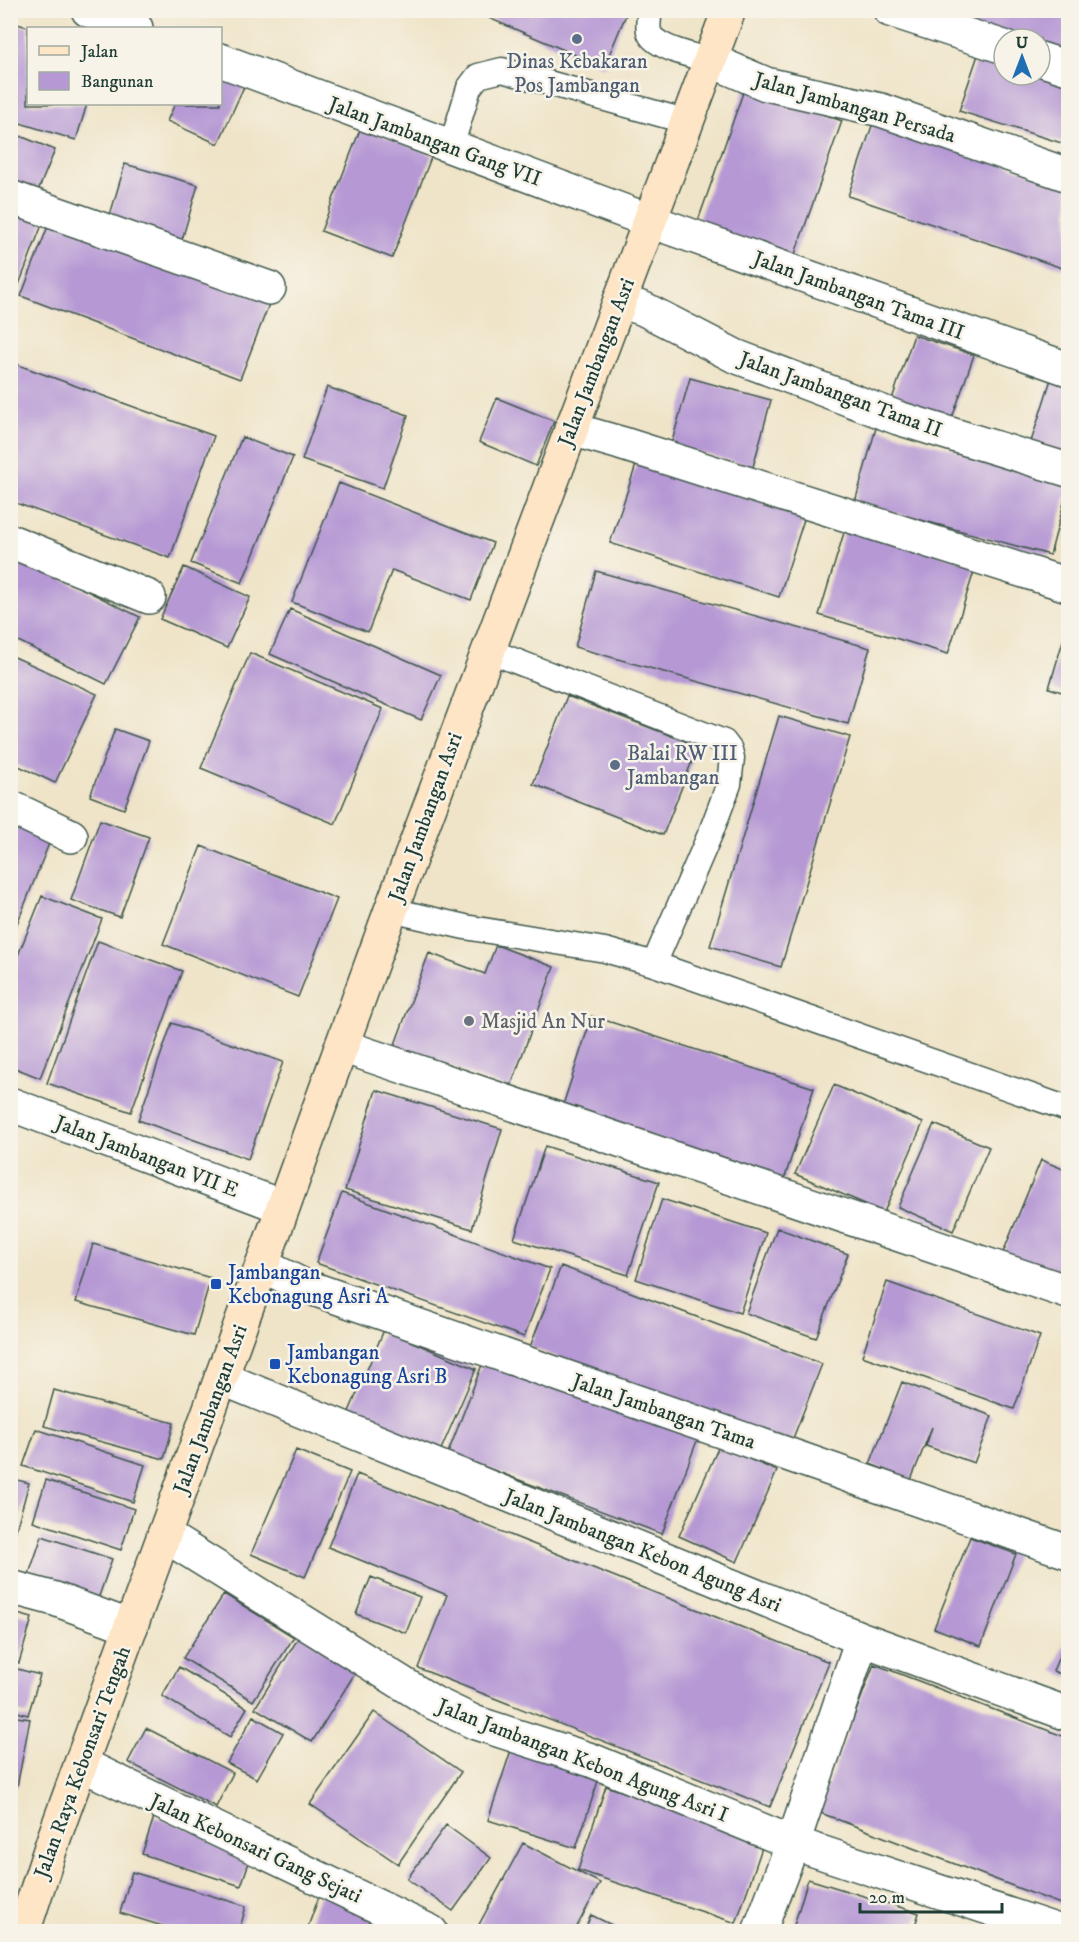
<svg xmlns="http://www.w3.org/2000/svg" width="1079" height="1942" viewBox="0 0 1079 1942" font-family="'IM FELL DW Pica',serif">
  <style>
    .building { fill: #b598d4 }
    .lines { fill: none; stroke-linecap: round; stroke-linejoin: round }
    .lane-casing { stroke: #3e564a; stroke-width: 27 }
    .street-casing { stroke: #3e564a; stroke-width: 36 }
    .secondary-casing { stroke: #3e564a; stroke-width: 36 }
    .lane { stroke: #fff; stroke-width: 24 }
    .street { stroke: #fff; stroke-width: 33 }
    .secondary { stroke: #fde5c5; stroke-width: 33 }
    .service-dot { fill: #5c6f8a; stroke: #f7f3e8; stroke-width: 2 }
    .worship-dot { fill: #6b7280; stroke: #f7f3e8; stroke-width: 2 }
    .transit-dot { fill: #1a4fb4; stroke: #f7f3e8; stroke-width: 2 }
    .labels { text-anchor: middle; stroke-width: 5; stroke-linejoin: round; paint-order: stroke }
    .service-label { font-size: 21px; fill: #4e5e75; stroke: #f7f3e8 }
    .street-label { font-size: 21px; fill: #1f3d34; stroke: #f7f3e8 }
    .worship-label { font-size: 21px; fill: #5b616d; stroke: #f7f3e8; text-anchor: start }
    .transit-label { font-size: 21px; fill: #164399; stroke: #f7f3e8; text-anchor: start }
  </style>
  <rect width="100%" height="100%" fill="#f7f3e8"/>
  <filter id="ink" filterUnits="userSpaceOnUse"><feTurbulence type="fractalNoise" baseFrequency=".0167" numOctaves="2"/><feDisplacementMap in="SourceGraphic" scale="12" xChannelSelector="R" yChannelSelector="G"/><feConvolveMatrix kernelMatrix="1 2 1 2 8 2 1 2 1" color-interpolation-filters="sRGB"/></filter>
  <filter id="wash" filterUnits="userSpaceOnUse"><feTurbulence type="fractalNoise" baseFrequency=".008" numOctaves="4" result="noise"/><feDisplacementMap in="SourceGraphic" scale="24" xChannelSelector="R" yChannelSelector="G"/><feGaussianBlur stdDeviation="1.35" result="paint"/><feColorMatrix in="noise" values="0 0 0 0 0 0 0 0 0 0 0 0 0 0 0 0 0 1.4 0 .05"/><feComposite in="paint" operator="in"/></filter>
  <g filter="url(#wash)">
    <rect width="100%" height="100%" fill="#efe4c8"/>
    <g id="blocks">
      <!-- building -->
      <path class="building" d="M470 10H628L604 67Z
        M897 10H1068V66L1040 57V39H1004Z
        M10 22 28 27V104H87L76 140 10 120Z
        M981 46 1004 53V75L1068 73V145L959 111Z
        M220 70 246 82 218 144 167 121 175 104H220Z
        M745 87 842 121 790 268 693 235Z
        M874 120 1068 186V270L848 196Z
        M361 127 432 155 392 258 321 231Z
        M10 132 55 150 37 193 10 183Z
        M125 164 198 185 181 243 108 222Z
        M10 204 45 217 10 308Z
        M52 216 271 299 240 379 21 296Z
        M914 335 974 355 950 424 890 405Z
        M10 362 214 436 170 558 10 501Z
        M1052 376 1068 382V461L1029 448Z
        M690 378 771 400 753 467 671 445Z
        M327 387 408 415 383 488 302 460Z
        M497 398 554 421 536 466 479 442Z
        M876 428 1068 481V488L1050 555 855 502Z
        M242 437 293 457 242 583 191 563Z
        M640 453 808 507 779 597 610 543Z
        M339 483 493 543 471 600 392 570 368 632 292 602Z
        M846 526 976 565 948 654 819 615Z
        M10 553 140 617 106 684 10 637Z
        M184 567 250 597 227 648 160 619Z
        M596 571 870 648 848 724 575 647Z
        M290 609 441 675 421 720 270 654Z
        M1068 624V694L1049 688Z
        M250 653 383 709 335 824 201 768Z
        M10 655 97 694 55 783 10 762Z
        M567 696 698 746 663 835 533 784Z
        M779 716 850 737 781 967 710 946Z
        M115 729 149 741 124 809 90 796Z
        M10 820 52 836 11 939H10Z
        M100 820 149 837 120 917 71 900Z
        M201 846 337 899 298 997 163 944Z
        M42 896 102 919 40 1078 10 1066V975Z
        M98 941 182 971 131 1112 47 1083Z
        M496 945 554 967 510 1089 394 1047 429 953 485 974Z
        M592 1016 814 1088 784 1180 562 1108Z
        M172 1023 283 1062 248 1159 138 1120Z
        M834 1085 923 1123 884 1212 795 1174Z
        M376 1090 502 1129 472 1229 345 1190Z
        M934 1124 989 1147 953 1231 898 1207Z
        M545 1146 659 1182 628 1275 514 1239Z
        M1041 1160 1068 1171V1250L1057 1278 1002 1255Z
        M342 1193 550 1269 524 1337 316 1263Z
        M662 1199 766 1233 740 1313 636 1279Z
        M777 1228 848 1254 816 1338 746 1313Z
        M93 1244 211 1278 194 1335 76 1302Z
        M561 1266 822 1364 790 1446 530 1347Z
        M887 1282 1040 1336 1014 1409 862 1356Z
        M384 1330 476 1369 436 1461 345 1421Z
        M485 1357 698 1438 662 1534 448 1453Z
        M902 1382 992 1416 974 1463 926 1446 932 1427 911 1480 870 1464Z
        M54 1390 174 1423 164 1459 44 1426Z
        M36 1429 145 1465 133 1502 23 1466Z
        M719 1446 777 1471 737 1562 679 1536Z
        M296 1450 350 1472 305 1577 251 1554Z
        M357 1474 829 1662 770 1807 418 1668 447 1595 328 1547Z
        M10 1478 29 1483 11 1548H10Z
        M46 1480 134 1509 121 1550 33 1521Z
        M42 1536 112 1559 97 1602 27 1580Z
        M970 1537 1016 1554 981 1646 934 1628Z
        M371 1577 420 1597 406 1633 356 1614Z
        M224 1594 294 1637 253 1701 183 1658Z
        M10 1612 32 1618 19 1663 10 1661Z
        M302 1632 359 1667 312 1742 255 1708Z
        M1068 1634V1677L1053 1671Z
        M874 1664 1068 1738V1907L818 1812Z
        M10 1667 40 1675 28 1715 10 1710Z
        M179 1667 247 1708 230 1737 162 1696Z
        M374 1712 461 1772 398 1864 310 1804Z
        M10 1716 30 1719 17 1787 10 1786Z
        M253 1716 283 1733 257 1779 227 1763Z
        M146 1728 233 1773 216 1807 128 1762Z
        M513 1744 601 1772 576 1848 488 1820Z
        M606 1786 765 1839 736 1923 578 1870Z
        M154 1817 253 1850 241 1886 142 1854Z
        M446 1825 491 1858 453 1911 407 1879Z
        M523 1843 600 1883 574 1932H475Z
        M132 1872 246 1906 239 1932H182L120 1913Z
        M808 1879 919 1913 913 1932H792Z
        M320 1894 389 1918 384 1932H306Z
        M591 1915 626 1932H584Z"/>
    </g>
  </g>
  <g filter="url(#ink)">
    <use href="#blocks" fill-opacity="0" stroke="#3e564a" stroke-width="1.5"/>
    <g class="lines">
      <!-- lane casing -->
      <g class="lane-casing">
        <path id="lane" d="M650 10C649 18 647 28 650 34 656 48 697 57 710 60
          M451 147 469 88 478 76 502 70 688 122
          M487 650 724 742 730 750 732 758 729 784 711 832 654 964
          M391 910 465 927 605 950 654 964 1068 1109"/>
      </g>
      <!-- street casing -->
      <g class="street-casing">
        <path id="street" d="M88 10 136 28
          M890 10 1004 47
          M1040 59 1068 68
          M220 60 650 221 1068 369
          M710 60 766 84 881 110 1068 175
          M10 197 269 288
          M620 301 644 309 735 356 898 418 1068 470
          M571 429 620 443 1068 585
          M10 541 149 597
          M10 807 71 836
          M342 1046 1068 1292
          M10 1104 283 1207
          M262 1265 302 1285 1068 1552
          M221 1378 862 1639 1068 1714
          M164 1535 434 1703 476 1723 591 1760 793 1843 1061 1932
          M10 1587 55 1599 131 1627
          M81 1764 431 1932
          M759 1932 793 1843 862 1639"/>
      </g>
      <!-- secondary casing -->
      <g class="secondary-casing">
        <path id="secondary" d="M23 1932 54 1838 391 910 729 10"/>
      </g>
      <!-- lane -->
      <use href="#lane" class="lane"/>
      <!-- street -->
      <use href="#street" class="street"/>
      <!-- secondary -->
      <use href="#secondary" class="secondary"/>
    </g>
  </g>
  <!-- markers -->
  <g class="service-dot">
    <circle cx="577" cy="39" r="6"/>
    <circle cx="615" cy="765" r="6"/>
  </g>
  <circle class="worship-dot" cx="469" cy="1021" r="6"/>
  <g class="transit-dot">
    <rect x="210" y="1278" width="12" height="12" rx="3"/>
    <rect x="269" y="1358" width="12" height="12" rx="3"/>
  </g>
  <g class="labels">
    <!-- service labels -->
    <g class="service-label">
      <text x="577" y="68">Dinas Kebakaran<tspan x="577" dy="24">Pos Jambangan</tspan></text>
      <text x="627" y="760" text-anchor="start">Balai RW III<tspan x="627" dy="24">Jambangan</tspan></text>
    </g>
    <!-- street labels -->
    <g class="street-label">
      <text transform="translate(855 107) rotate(16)" y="7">Jalan Jambangan Persada</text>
      <text transform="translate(435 141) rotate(20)" y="7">Jalan Jambangan Gang VII</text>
      <text transform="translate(859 295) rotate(20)" y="7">Jalan Jambangan Tama III</text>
      <text transform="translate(596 362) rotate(-69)" y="7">Jalan Jambangan Asri</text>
      <text transform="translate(841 394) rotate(20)" y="7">Jalan Jambangan Tama II</text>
      <text transform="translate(425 817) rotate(-70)" y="7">Jalan Jambangan Asri</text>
      <text transform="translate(147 1156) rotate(21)" y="7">Jalan Jambangan VII E</text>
      <text transform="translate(210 1409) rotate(-70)" y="7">Jalan Jambangan Asri</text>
      <text transform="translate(664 1411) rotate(19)" y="7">Jalan Jambangan Tama</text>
      <text transform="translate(643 1550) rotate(22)" y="7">Jalan Jambangan Kebon Agung Asri</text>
      <text transform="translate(583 1760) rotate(21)" y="7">Jalan Jambangan Kebon Agung Asri I</text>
      <text transform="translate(82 1762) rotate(-70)" y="7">Jalan Raya Kebonsari Tengah</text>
      <text transform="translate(256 1848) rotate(25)" y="7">Jalan Kebonsari Gang Sejati</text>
    </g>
    <!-- worship labels -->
    <g class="worship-label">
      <text x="481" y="1028">Masjid An Nur</text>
    </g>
    <!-- transit labels -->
    <g class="transit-label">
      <text x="228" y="1279">Jambangan<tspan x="228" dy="24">Kebonagung Asri A</tspan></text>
      <text x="287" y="1359">Jambangan<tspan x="287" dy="24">Kebonagung Asri B</tspan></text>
    </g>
  </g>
  <!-- margin -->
  <rect width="1079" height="1942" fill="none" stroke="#f7f3e8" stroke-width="36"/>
  <!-- legend -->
  <rect x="27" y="27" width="195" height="78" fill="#f7f3e8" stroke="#a1aaa0" stroke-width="1.5"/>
  <rect x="39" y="46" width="30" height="9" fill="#fde5c5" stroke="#a1aaa0" stroke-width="1.5"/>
  <text x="81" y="57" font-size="18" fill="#1f3d34">Jalan</text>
  <rect x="39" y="72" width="30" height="18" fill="#b598d4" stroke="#a1aaa0" stroke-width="1.5"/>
  <text x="81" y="87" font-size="18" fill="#1f3d34">Bangunan</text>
  <!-- north arrow -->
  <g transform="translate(1022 57)"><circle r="28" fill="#f7f3e8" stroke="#a1aaa0" stroke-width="1.5"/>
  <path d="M0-4.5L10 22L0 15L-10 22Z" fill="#1f6fb2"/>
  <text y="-9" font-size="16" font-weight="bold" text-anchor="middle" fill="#1f3d34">U</text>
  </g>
  <!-- scale -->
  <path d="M860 1903v9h142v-9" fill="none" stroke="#1f3d34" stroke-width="3"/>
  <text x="869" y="1903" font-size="18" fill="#1f3d34" stroke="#f7f3e8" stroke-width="4.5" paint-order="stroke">20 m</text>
</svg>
